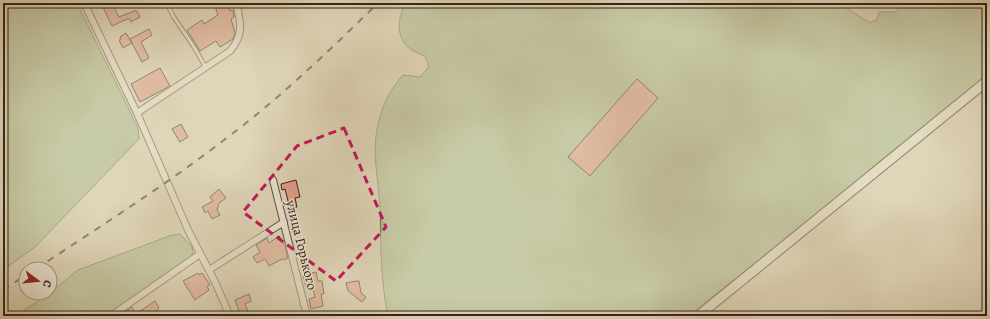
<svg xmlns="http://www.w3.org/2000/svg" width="990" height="319" viewBox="0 0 990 319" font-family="Alegreya,serif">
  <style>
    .green { fill: #adbe92; stroke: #707256 }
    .building { fill: #e39e8b; stroke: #32251a }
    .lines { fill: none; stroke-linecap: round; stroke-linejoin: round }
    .lane-casing { stroke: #5d5142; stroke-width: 5 }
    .street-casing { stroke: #5d5142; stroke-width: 8 }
    .secondary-casing { stroke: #32251a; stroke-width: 11 }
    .lane { stroke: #eae4d1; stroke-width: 3 }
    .street { stroke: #eae4d1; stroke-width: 6 }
    .secondary { stroke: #eae4d1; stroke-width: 9 }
    .rail { stroke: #32251a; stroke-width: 2; stroke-dasharray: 7 7; stroke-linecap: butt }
    .marked { fill: none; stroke: #c2185b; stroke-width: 3; stroke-dasharray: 8 5; stroke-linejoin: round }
    .labels { text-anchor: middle; stroke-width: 3; stroke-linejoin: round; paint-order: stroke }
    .street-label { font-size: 14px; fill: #32251a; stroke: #eae4d1 }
  </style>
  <rect width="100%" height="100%" fill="#dfd5b8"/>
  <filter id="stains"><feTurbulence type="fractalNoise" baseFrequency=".005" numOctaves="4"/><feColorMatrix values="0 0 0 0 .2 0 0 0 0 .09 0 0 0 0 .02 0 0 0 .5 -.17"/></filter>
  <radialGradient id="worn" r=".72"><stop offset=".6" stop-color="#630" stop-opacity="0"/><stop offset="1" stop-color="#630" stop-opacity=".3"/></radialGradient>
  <!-- green -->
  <path class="green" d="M3 3H77L138 128 139 139 34 248 3 270Z
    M406 3H839L870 23 877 19 879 12H895L898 9 899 3H987V76L881 160 829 205 688 316H388C380 279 381 243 380 206 378 178 371 148 379 121 383 103 391 89 403 75L420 77 429 67 425 56C420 54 412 51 408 47 395 34 398 17 406 3Z
    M180 234 192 247 193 252 191 257 106 316H7L21 312 43 298 78 270 172 235Z"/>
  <!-- building -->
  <path class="building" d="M101 3H112L119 17 134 11H137L140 17 131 22 130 19H127L112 26Z
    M214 3H227L230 11 233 10 234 17 231 19 235 33 233 39 220 47 216 41 200 51 187 30 202 20 204 24 218 15Z
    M149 29 152 35 141 42 149 58 142 62 130 39Z
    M126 33 132 43 123 48 119 40 121 39 120 37Z
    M160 68 170 86 140 102 131 84Z
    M637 79 658 98 590 176 568 157Z
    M181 124 188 137 180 142 172 129Z
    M296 180 300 197 295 198 297 207 290 209 285 189 282 190 281 184Z
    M219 189 226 198 219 203 217 210 220 215 212 219 208 211 205 213 202 207 213 201 210 197Z
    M279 236 285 245 288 258 283 260 282 259 269 266 265 259 257 263 253 257 260 252 256 245 267 238 269 243Z
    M316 272 318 281H322L324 294H321L323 306 311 309 309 299 315 297 312 285 306 287 303 275Z
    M198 273 199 275 202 273 210 285 207 286 209 290 195 300 183 281Z
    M356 281H359L361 293 366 297 362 302 348 291 346 283Z
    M249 294 251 301 245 304 250 316H241L235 300Z
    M155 301 159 308 156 311 159 316H119L132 307 136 314Z"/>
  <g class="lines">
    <!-- lane casing -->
    <g class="lane-casing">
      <path id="lane" d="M167 3 173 16 194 47 206 68"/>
    </g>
    <!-- street casing -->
    <g class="street-casing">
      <path id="street" d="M84 3 137 113 188 230 215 282 230 316
        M137 113 230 51C244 35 241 22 236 3
        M273 180 307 316
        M209 270 284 222
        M111 316 200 254"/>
    </g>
    <!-- secondary casing -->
    <g class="secondary-casing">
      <path id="secondary" d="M698 316 987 81"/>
    </g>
    <!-- lane -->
    <use href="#lane" class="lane"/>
    <!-- street -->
    <use href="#street" class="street"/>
    <!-- secondary -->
    <use href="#secondary" class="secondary"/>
    <!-- rail -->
    <path class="rail" d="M36 269C99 227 163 187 224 140 279 99 329 51 378 3
      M3 290 26 275"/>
  </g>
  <!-- marked area -->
  <path d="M0 0H990V319H0ZM344 128 386 227 336 281 243 212 297 146Z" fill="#dfd5b8" fill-opacity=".55" fill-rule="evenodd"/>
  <path class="marked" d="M344 128 386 227 336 281 243 212 297 146Z"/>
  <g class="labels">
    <!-- street labels -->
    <g class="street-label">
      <text transform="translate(302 245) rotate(76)" y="5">улица Горького</text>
    </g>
  </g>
  <!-- margin -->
  <rect width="990" height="319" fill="none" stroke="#dfd5b8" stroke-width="16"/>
  <rect x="4" y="4" width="982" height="311" fill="none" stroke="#32251a" stroke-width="2"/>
  <rect x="8" y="8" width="974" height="303" fill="none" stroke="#32251a"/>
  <!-- north arrow -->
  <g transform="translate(38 281) rotate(106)"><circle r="19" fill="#eae4d1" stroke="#a09888"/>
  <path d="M0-3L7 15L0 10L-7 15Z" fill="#8f2418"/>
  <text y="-6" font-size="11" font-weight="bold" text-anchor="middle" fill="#32251a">С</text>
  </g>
  <rect width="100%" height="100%" filter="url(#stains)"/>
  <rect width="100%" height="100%" fill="url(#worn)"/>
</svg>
